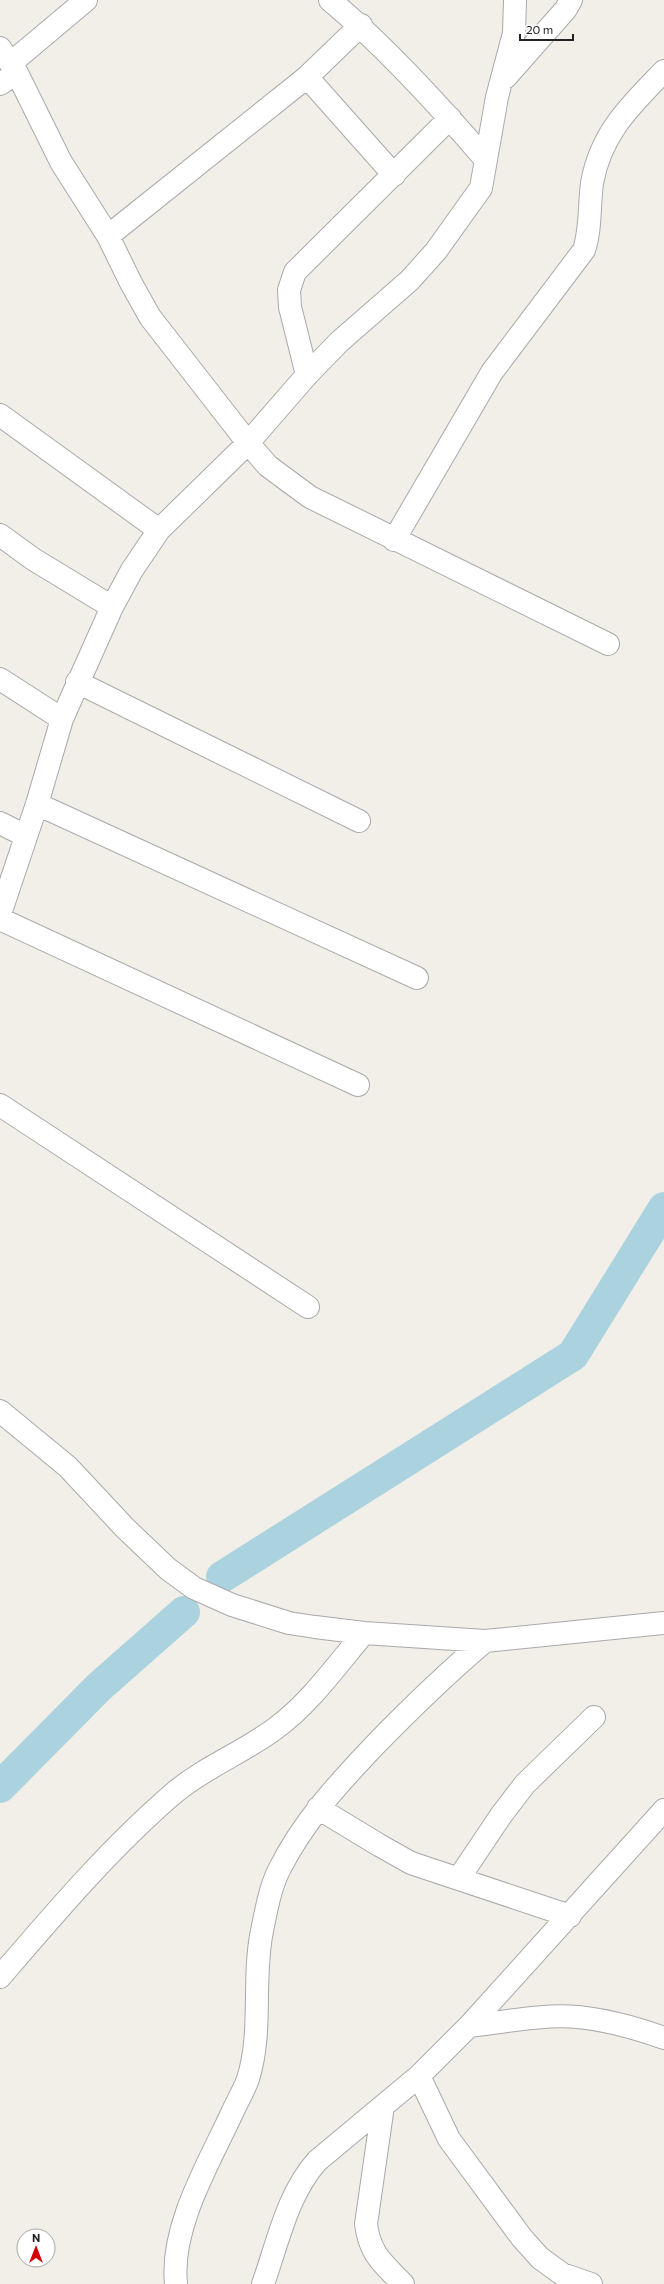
<svg xmlns="http://www.w3.org/2000/svg" width="664" height="2284" viewBox="0 0 664 2284" font-family="Commissioner,sans-serif">
  <style>
    .lines { fill: none; stroke-linecap: round; stroke-linejoin: round }
    .river { stroke: #aad3df; stroke-width: 32 }
    .minor-casing { stroke: #a9a9a9; stroke-width: 24 }
    .minor { stroke: #fff; stroke-width: 22 }
  </style>
  <rect width="100%" height="100%" fill="#f2efe9"/>
  <g class="lines">
    <!-- river -->
    <path class="river" d="M222 1577 573 1355 664 1208
      M0 1787 99 1687 184 1612"/>
    <!-- minor casing -->
    <g class="minor-casing">
      <path id="minor" d="M330 0C387 48 438 104 486 160
        M0 48 17 73 61 162 108 236 131 283 150 317 248 443 268 466 310 497 608 644
        M11 63 86 0
        M307 77 394 175
        M505 78 566 9 571 0
        M0 84 17 73
        M108 236 307 77 361 25
        M307 375 290 307 289 290 295 272 450 118
        M0 415 159 530
        M0 535 33 559 112 607
        M394 540 492 372 584 250C591 229 589 206 592 183 601 133 630 106 664 71
        M0 679 62 719
        M77 682 359 821
        M37 804 417 978
        M0 823 24 835
        M0 914 37 804 62 719 112 607 132 570 159 530 248 443 307 375 339 342 410 280 436 251 481 188 497 97 514 33 515 0
        M0 919 358 1085
        M0 1105 308 1307
        M0 1411 68 1467 125 1528 168 1569 194 1588 232 1605 289 1623 315 1627 364 1633 485 1641 664 1623
        M318 1808 379 1845 411 1863 570 1916
        M459 1878 502 1814 525 1784 594 1717
        M0 1977C55 1913 110 1848 174 1793 206 1766 243 1753 276 1728 310 1703 336 1666 364 1633
        M469 2026C505 2022 542 2014 578 2017 608 2020 636 2028 664 2038
        M419 2076 449 2139 522 2238 540 2258 562 2274 591 2284
        M383 2106 366 2224C370 2255 383 2263 403 2284
        M176 2284C170 2227 209 2163 232 2113 237 2102 244 2090 248 2079 263 2031 252 1979 262 1931 266 1911 270 1888 279 1870 303 1822 337 1785 374 1746 410 1709 446 1674 485 1641
        M263 2284C278 2242 287 2195 317 2161L419 2076 469 2026 664 1810"/>
    </g>
    <!-- minor -->
    <use href="#minor" class="minor"/>
  </g>
  <!-- north arrow -->
  <g transform="translate(36 2248)"><circle r="19" fill="#ffffff" stroke="#a7a7a7"/>
  <path d="M0-3L7 15L0 10L-7 15Z" fill="#d40000"/>
  <text y="-6" font-size="11" font-weight="bold" text-anchor="middle" fill="#222222">N</text>
  </g>
  <!-- scale -->
  <path d="M520 34v6h53v-6" fill="none" stroke="#222222" stroke-width="2"/>
  <text x="526" y="34" font-size="12" fill="#222222" stroke="#ffffff" stroke-width="3" paint-order="stroke">20 m</text>
</svg>
